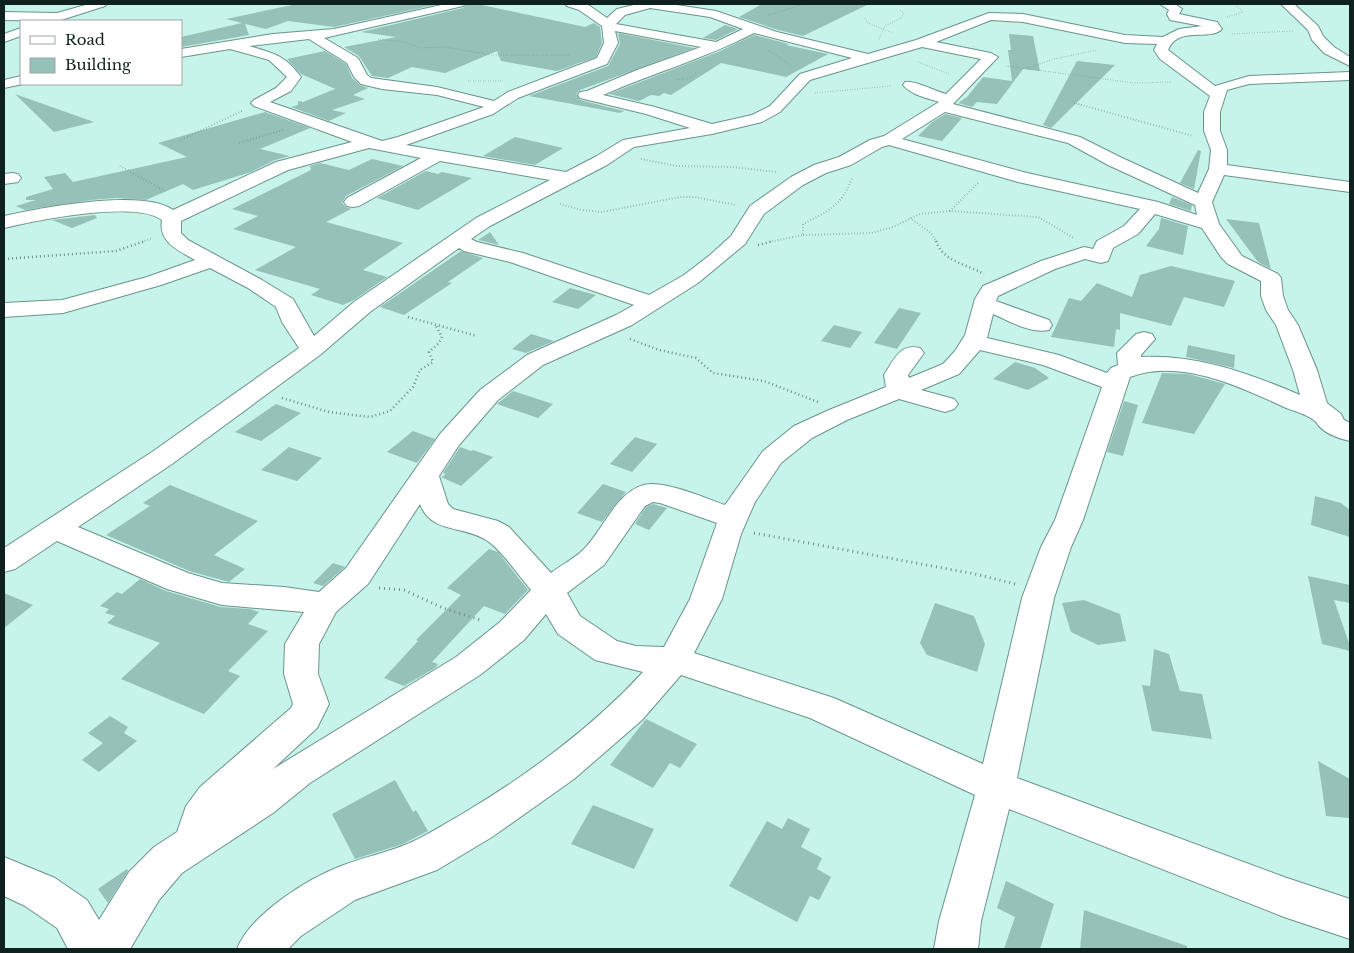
<svg xmlns="http://www.w3.org/2000/svg" width="1354" height="953" viewBox="0 0 1354 953" font-family="'Libre Baskerville',serif">
  <style>
    .building { fill: #95c1b8 }
    .lines { fill: none; stroke-linecap: round; stroke-linejoin: round }
    .minor-casing { stroke: #6a948c; stroke-width: 2 }
    .path-far3 { stroke: #70908a; stroke-width: 1; stroke-dasharray: 0.5 2; stroke-linecap: butt }
    .path-far2 { stroke: #70908a; stroke-width: 2; stroke-dasharray: 0.5 2.5; stroke-linecap: butt }
    .path-far1 { stroke: #70908a; stroke-width: 2.5; stroke-dasharray: 1 3; stroke-linecap: butt }
    .path { stroke: #70908a; stroke-width: 3; stroke-dasharray: 1 4; stroke-linecap: butt }
    .minor { fill: #fff; fill-rule: evenodd }
  </style>
  <rect width="100%" height="100%" fill="#c6f3ea"/>
  <!-- building -->
  <path class="building" d="M297 4H439L334 27 288 21 266 29 245 24 249 35 181 47V37L242 23 226 19Z
    M467 4H477L585 27 594 23 600 27 602 43 596 57 557 71 501 61 497 51 445 73 412 67 388 78 372 76 359 56 344 47 396 37 361 32 463 8Z
    M762 4H869L803 36 778 30 739 17Z
    M725 25 738 29 716 40 703 38Z
    M618 33 694 48 580 90 576 94 580 100 624 111 620 113 529 96 608 66 620 44Z
    M1009 34 1033 36 1040 71 1023 69 997 104 977 102 972 107 958 103 967 97 983 77 1012 81 1008 50H1011Z
    M754 35 789 44 786 45 828 54 786 77 721 63 671 95 664 93 659 96 651 95 639 101 609 94 718 52Z
    M325 51 346 64 352 78 360 85 368 88 353 95 365 99 332 110 346 113 329 121 291 107 298 105V101L303 102 335 89 340 91 301 74 287 59Z
    M1077 61 1115 65 1051 128 1043 125Z
    M15 94 94 122 54 132Z
    M265 112 310 128 260 149 290 156 275 160 251 172 193 190 183 184 146 200 116 198 91 200 25 210 16 206 36 200H26V197L53 189 44 177 65 173 73 182 187 157 158 143Z
    M945 114 962 118 942 141 918 136 931 123Z
    M515 137 563 148 535 165 483 156Z
    M1198 150 1201 151 1194 189 1180 183Z
    M372 159 403 166 346 196 342 203 346 207 351 209 326 222 403 243 363 270 387 277 354 300 343 305 311 295 320 289 255 270 296 247 233 229 258 216 232 209 311 170 310 166 320 163 349 170Z
    M426 171 438 174 442 172 472 178 418 210 377 198Z
    M1172 197 1192 205 1191 211 1169 204Z
    M95 215 97 218 72 228 52 220Z
    M1161 218 1188 226 1183 255 1146 246 1159 229Z
    M1226 219 1259 223 1271 269 1258 262Z
    M490 232 499 245 478 240Z
    M461 251 483 258 448 282 452 283 404 315 380 307Z
    M1171 266 1235 281 1224 307 1184 297 1171 326 1120 313V330L1116 329 1114 347 1051 337 1069 298 1081 301 1097 283 1132 297 1140 275Z
    M570 288 596 295 578 309 552 302Z
    M899 308 921 313 897 349 874 343Z
    M834 325 862 332 850 348 821 341Z
    M531 334 554 341 526 353 512 349Z
    M1188 345 1235 355 1234 368 1186 357Z
    M1015 362 1035 368 1049 378 1028 390 993 379Z
    M1162 373 1188 374 1225 384 1194 434 1142 423Z
    M513 391 553 404 538 418 497 404Z
    M1124 401 1138 405 1123 456 1107 452Z
    M276 404 301 413 261 441 235 432Z
    M413 431 435 439 417 463 387 452Z
    M635 437 657 444 632 472 610 464Z
    M289 447 322 458 297 481 261 470Z
    M460 447 471 451 473 450 493 457 461 486 441 477 446 474 443 473Z
    M603 484 626 492 602 522 577 513Z
    M170 485 258 521 214 555 245 569 229 582 189 571 106 535 150 506 143 503Z
    M1315 496 1341 503 1350 510V537L1311 525Z
    M653 504 667 508 649 530 635 524 646 507Z
    M489 549 498 552 528 590 505 614 484 606 432 662 438 664 435 668 404 686 384 678 418 641 416 640 461 595 447 588Z
    M333 563 345 567 323 586 313 583Z
    M1308 576 1350 585V603L1334 600 1350 646V651L1322 644Z
    M140 579 166 591 221 607 250 609 259 612 248 624 268 631 228 671 240 676 204 714 121 679 160 643 107 623 115 616 105 613 109 609 100 606 117 592 122 594Z
    M4 593 33 605 4 628Z
    M1084 600 1120 614 1126 641 1098 645 1071 632 1062 603Z
    M935 603 974 616 985 644 977 672 927 655 920 643Z
    M1154 649 1169 654 1180 691 1202 694 1212 739 1152 731 1142 685 1150 686Z
    M110 716 128 727 124 733 137 741 99 772 82 760 103 743 88 733Z
    M646 719 697 744 680 768 670 763 653 788 610 765Z
    M1318 761 1350 779V818L1326 816Z
    M395 780 413 812 416 810 428 831 403 844 355 859 332 814Z
    M593 805 654 829 634 869 571 844Z
    M788 818 810 829 801 847 822 858 817 869 831 877 819 900 810 896 797 922 729 886 767 821 782 829Z
    M127 869 128 871 108 903 98 889Z
    M1006 881 1054 904 1040 949H1004L1015 917 997 908Z
    M1084 910 1187 946V949H1080Z"/>
  <g class="lines">
    <!-- minor casing -->
    <g class="minor-casing">
      <path id="minor" d="M89 4H107L105 6 58 21 4 20V12L57 13Z
        M446 4H465L463 6 324 38 358 58 367 75 371 78 437 87 494 101 508 92 597 58 604 43 602 26 579 10 567 6 565 4H587L607 18 617 9 638 4H670L716 11 777 32 868 54 916 40 989 13 1023 14 1125 35 1163 37 1179 29 1202 26 1170 20 1167 14 1169 10 1160 4H1175L1182 9 1179 14 1217 22 1222 29C1210 42 1178 25 1168 50L1215 86 1249 76 1350 72V80L1249 84 1227 90 1220 112V131L1227 150V165L1350 182V192L1224 175 1212 202 1219 224 1242 256 1278 274 1281 278 1283 296 1288 310 1298 325 1317 370 1327 403 1341 414 1344 420 1350 423V441C1341 439 1326 434 1319 426 1317 424 1317 422 1315 421 1307 414 1293 411 1284 407 1239 386 1179 358 1130 377L1083 520 1071 547 1054 598 1017 778 1284 877 1350 899V939L1284 917 1009 809 981 921 978 949H934L939 921 975 795 810 718 681 675 642 720 574 779 492 837 437 870 355 900 301 936 288 949H237C250 915 307 879 341 866 364 857 390 852 412 842 429 834 446 823 462 814 525 777 594 726 643 672L595 660 558 634 546 614 524 640 480 675 310 783 273 813 182 873 159 900 130 949H68L57 928 25 906 4 896V857L55 878 87 900 99 920 129 872 154 847 177 832 186 806 200 787 291 708 293 704 284 674 285 644 304 612 222 605 167 589 57 541 15 569 4 572V548L152 452 299 348 282 322 276 307 248 288 210 268 161 285 63 313 4 317V303L62 300 147 277 195 260C178 250 158 242 162 220 136 200 37 220 4 228V216C40 208 143 188 173 210L276 162 352 142 254 106 251 103 254 100 276 88 287 77 269 60 230 49 181 57V49L273 34 334 29ZM650 8 710 17 743 29 716 42 616 24 625 15ZM991 20 1023 22 1125 43 1157 44 1154 50 1160 59 1210 96 1204 112V131L1211 150 1209 169 1198 193 1120 157 1080 137 953 104 998 57 991 53 936 42ZM615 31 701 47 637 70 587 91 580 92 578 95 580 98 646 114 690 128 623 140 595 157 566 172 406 145 493 114 518 98 607 64 618 43ZM754 33 852 58 800 74 770 106 752 115 712 124 655 107 603 95C653 73 706 58 754 33ZM309 39 347 63 354 77 361 84 382 89 437 95 484 107 398 137 382 141 270 102 291 91 301 77C285 55 273 53 249 46ZM922 47 981 59 946 94C935 91 914 80 905 82L903 85C911 95 927 98 939 102L884 136 870 140 839 157 814 165 791 177 750 206 731 236 710 255 684 275 649 295 523 253 477 242 471 239 490 226 607 165 634 147 712 134 762 122 780 112 810 80ZM945 112 1068 143 1108 165 1195 205 1197 215 1158 202 1027 173 902 139ZM889 145 1018 182 1140 209 1124 226 1097 241 1093 249 1084 247 1041 261 983 286 975 299 965 335 955 351 943 364 909 378 908 375 924 353 920 348C900 343 894 360 884 375L886 387 829 410 794 426 763 451 725 505C702 497 676 485 652 484 619 484 604 530 583 550 574 559 561 565 551 573L509 527 498 521 453 509 448 504 439 476 459 445 498 400 543 365 632 325 698 283 745 244 764 214 803 185 826 173 851 165 882 147ZM369 148 421 158 347 198 344 202 347 206 353 207 359 206 440 161 550 180 476 218 354 302 314 336 293 299 262 280 188 240 181 233V221L288 170ZM1155 214 1202 228 1221 257 1228 264 1261 281V296L1266 310 1276 325 1293 370 1300 395C1249 373 1196 354 1141 357V355L1155 339 1152 334 1144 332 1136 334 1117 353 1118 365 1111 368 1107 373 1059 355 987 338 993 314C1009 321 1031 334 1049 330L1052 325 1049 320 996 301 998 296 1055 269 1085 259 1101 263 1108 261 1113 248 1138 234ZM459 248 464 251 510 262 634 305 616 315 527 355 480 390 440 434 346 568 319 592 284 587 222 583 188 573 78 527 172 464 320 355 370 312ZM980 350 1043 365 1102 387 1055 520 1041 547 1022 598 983 764 834 698 694 653 722 599 741 534 755 502 781 463 812 438 847 420 899 399 945 412 954 409 958 404 954 399 921 390 959 374ZM653 502 660 503 717 523 690 599 664 647 636 646 617 641 580 616 567 593 604 565 645 506ZM420 504C431 534 463 525 486 540 500 548 520 577 531 590L500 622 456 657 273 769 317 728 329 704 318 674 319 644 336 612 368 584Z
        M1281 4H1294L1318 26 1323 36 1334 47 1350 57V66L1324 53 1312 40 1308 30Z
        M21 28V36L4 42V34Z
        M21 76V84H23L4 88V80Z
        M12 173 18 174 21 178 18 182 4 184V174Z"/>
    </g>
    <!-- path-far3 -->
    <path class="path-far3" d="M768 15 805 4
      M1227 17 1243 12 1234 4
      M865 18 868 23 893 33
      M1232 34 1293 31
      M378 39 405 42 420 48 446 47 490 55H569
      M879 39 885 26 901 18 904 13 900 10
      M768 50 792 66
      M918 62 949 74
      M1006 66 1134 83 1171 82
      M1028 68 1054 59 1097 50
      M677 80 691 78 696 73
      M468 81H502
      M815 93 891 86
      M1074 103 1083 105"/>
    <!-- path-far2 -->
    <path class="path-far2" d="M1078 104 1193 136
      M179 141 244 110
      M239 143 283 130
      M641 159 677 166 732 167 776 172
      M120 166 165 191
      M560 204 582 210 602 212 680 197H695L736 205
      M950 211 978 183
      M910 218 931 233 937 242
      M803 235 871 233 893 227 920 214 950 211 1038 217 1074 238
      M142 242 153 238
      M769 242 803 235V224C828 211 842 206 852 178"/>
    <!-- path-far1 -->
    <path class="path-far1" d="M936 241C943 262 967 264 984 274
      M758 245 773 241
      M4 259 116 251 145 241
      M408 317 477 336
      M630 339 659 350 696 358 713 373 764 381 818 402
      M282 398 329 412 370 417 390 411 413 387 420 370 433 362 429 352 439 343 442 337 435 324"/>
    <!-- path -->
    <path class="path" d="M754 533 975 574 1015 584
      M379 588 404 590 443 608 483 621"/>
    <!-- minor -->
    <use href="#minor" class="minor"/>
  </g>
  <!-- border -->
  <rect width="1354" height="953" fill="none" stroke="#0f211e" stroke-width="10"/>
  <!-- legend -->
  <rect x="20" y="20" width="162" height="65" fill="#ffffff" stroke="#9fa6a5"/>
  <rect x="30" y="36" width="25" height="8" fill="#ffffff" stroke="#9fa6a5"/>
  <text x="65" y="45" font-size="15" fill="#0f211e">Road</text>
  <rect x="30" y="58" width="25" height="15" fill="#95c1b8" stroke="#9fa6a5"/>
  <text x="65" y="70" font-size="15" fill="#0f211e">Building</text>
</svg>
